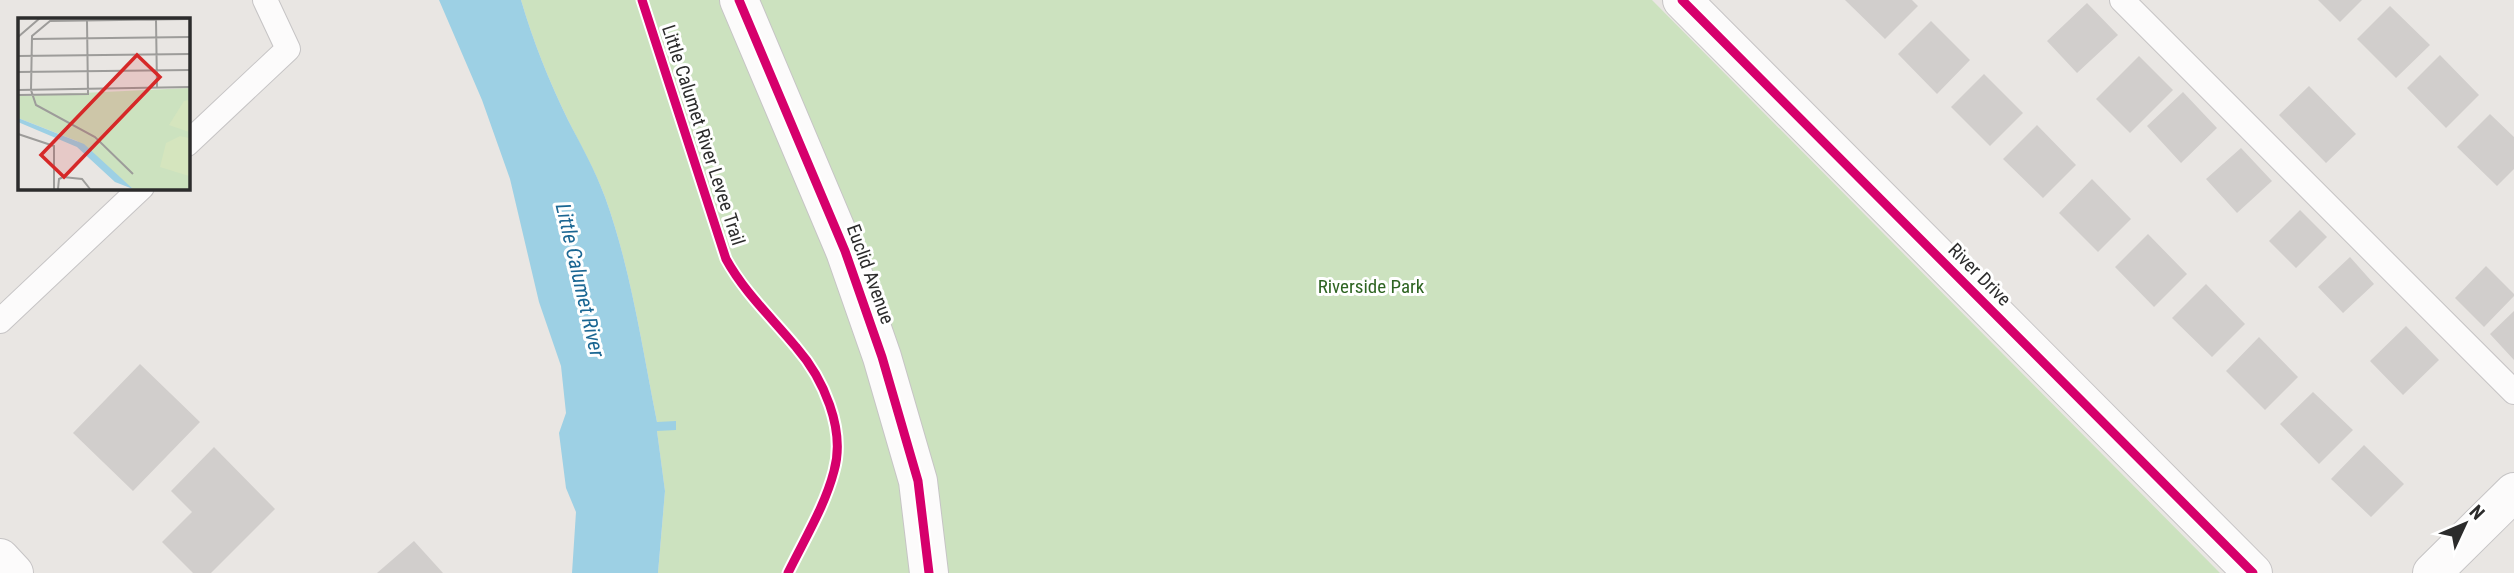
<svg xmlns="http://www.w3.org/2000/svg" width="2514" height="573" viewBox="0 0 2514 573" font-family="'Roboto Condensed',sans-serif">
  <style>
    .green { fill: #cce2bf }
    .water { fill: #9dd0e4 }
    .building { fill: #d1cecc }
    .lines { fill: none; stroke-linecap: round; stroke-linejoin: round }
    .service-casing { stroke: #c6c4c5; stroke-width: 26 }
    .minor-casing { stroke: #c6c4c5; stroke-width: 40 }
    .service { stroke: #fcfbfb; stroke-width: 24 }
    .minor { stroke: #fcfbfb; stroke-width: 38 }
    .cycleway-casing { stroke: #fff; stroke-width: 13 }
    .cycleway { stroke: #d6006c; stroke-width: 9 }
    .labels { text-anchor: middle; stroke-width: 6; stroke-linejoin: round; paint-order: stroke }
    .street-label { font-size: 19px; fill: #2c2c2c; stroke: #fff }
    .park-label { font-size: 19px; fill: #2e6422; stroke: #fff }
    .water-label { font-size: 21px; font-style: italic; fill: #1a6692; stroke: #fff }
    .inset-road { fill: none; stroke: #9d9c9a; stroke-width: 2 }
    .view { fill: #d62828; fill-opacity: 0.15; stroke: #d62828; stroke-width: 3.5 }
    .inset-edge { fill: none; stroke: #2c2c2c; stroke-width: 3.5 }
  </style>
  <rect width="100%" height="100%" fill="#e9e6e3"/>
  <!-- green -->
  <path class="green" d="M521 0H1652L2220 573H658L665 491 657 431 676 422H657C642 347 631 269 605 197 595 170 581 146 568 120 549 81 533 41 521 0Z"/>
  <!-- water -->
  <path class="water" d="M439 0H521C533 41 549 81 568 120 581 145 595 170 605 197 631 269 642 347 657 422L676 421V430L657 431 665 491 658 573H572L576 512 566 488 559 433 566 413 561 366 539 302 510 179 482 100Z"/>
  <!-- building -->
  <path class="building" d="M1845 0H1912L1918 6 1885 39Z
    M2318 0H2362L2340 22Z
    M2087 3 2118 35 2077 73 2047 41Z
    M2390 6 2430 45 2396 78 2357 39Z
    M1931 21 1970 60 1937 94 1898 54Z
    M2440 55 2479 95 2446 128 2407 88Z
    M2139 56 2173 90 2130 133 2096 99Z
    M1984 74 2023 113 1990 146 1951 107Z
    M2309 86 2356 134 2326 163 2279 115Z
    M2183 92 2217 128 2181 163 2147 126Z
    M2490 114 2514 137V169L2497 186 2457 147Z
    M2037 125 2076 165 2043 198 2003 159Z
    M2241 148 2272 181 2237 213 2206 179Z
    M2092 179 2131 219 2098 252 2059 213Z
    M2300 210 2327 237 2296 268 2269 241Z
    M2148 234 2187 274 2154 307 2115 267Z
    M2350 257 2374 284 2343 313 2318 287Z
    M2486 266 2514 294V296L2484 327 2455 298Z
    M2206 284 2245 324 2212 357 2172 318Z
    M2514 311V360L2490 334Z
    M2406 326 2439 360 2403 395 2370 361Z
    M2259 337 2298 377 2265 410 2226 371Z
    M140 364 200 422 133 491 73 433Z
    M2313 392 2353 430 2319 464 2280 424Z
    M2364 445 2404 484 2371 517 2331 479Z
    M214 447 275 509 211 573H193L162 542 192 512 171 491Z
    M414 541 443 573H377Z"/>
  <g class="lines">
    <!-- service casing -->
    <g class="service-casing">
      <path id="service" d="M2122 0 2514 392
        M187 144 288 49 265 0
        M0 321 142 187"/>
    </g>
    <!-- minor casing -->
    <g class="minor-casing">
      <path id="minor" d="M739 0 845 251 882 357 918 481 929 573
        M1682 0 2253 573
        M0 558 14 573
        M2432 573 2514 492"/>
    </g>
    <!-- service -->
    <use href="#service" class="service"/>
    <!-- minor -->
    <use href="#minor" class="minor"/>
    <!-- cycleway casing -->
    <g class="cycleway-casing">
      <path id="cycleway" d="M642 0 726 259C744 292 772 318 796 347 823 378 846 429 834 471 825 506 804 540 788 573
        M739 0 845 251 882 357 918 481 929 573
        M1682 0 2253 573"/>
    </g>
    <!-- cycleway -->
    <use href="#cycleway" class="cycleway"/>
  </g>
  <g class="labels">
    <!-- street labels -->
    <g class="street-label">
      <text transform="translate(704 135) rotate(72)" y="7">Little Calumet River Levee Trail</text>
      <text transform="translate(871 274) rotate(70)" y="7">Euclid Avenue</text>
      <text transform="translate(1980 274) rotate(45)" y="7">River Drive</text>
    </g>
    <!-- park labels -->
    <g class="park-label">
      <text x="1371" y="293">Riverside Park</text>
    </g>
    <!-- water labels -->
    <g class="water-label">
      <text transform="translate(580 280) rotate(77)" y="7">Little Calumet River</text>
    </g>
  </g>
  <!-- overview -->
  <g transform="translate(18 18)">
    <rect width="172" height="172" fill="#e9e6e3"/>
    <path d="M171 70V171H115L59 123 0 100V78Z" fill="#cce2bf"/>
    <path d="M171 82H172L171 114 151 107 166 83ZM162 118 171 120V158L142 149 148 125Z" fill="#d5e5be"/>
    <path d="M0 100 66 126 115 171 97 164 59 129 0 104Z" fill="#9dd0e4"/>
    <path class="inset-road" d="M138 2 139 69M0 19 22 0M13 21 172 19M0 38 172 36M0 54 172 52M0 72 172 69M0 77 70 76 69 3M0 116 36 128V171M0 132V160M115 156 77 119 18 87 13 72 14 18 32 3 172 1M40 171 41 161 45 159 64 161 72 171"/>
    <path class="view" d="M119 37 142 59 46 159 23 137Z"/>
    <rect width="172" height="172" class="inset-edge"/>
  </g>
  <!-- north arrow -->
  <g transform="translate(2465 524) rotate(46)" stroke="#ffffff" stroke-width="5" paint-order="stroke">
  <path d="M0-5L12 26L0 18L-12 26Z" fill="#2c2c2c"/>
  <text y="-10" font-size="19" font-weight="bold" text-anchor="middle" fill="#2c2c2c">N</text>
  </g>
</svg>
